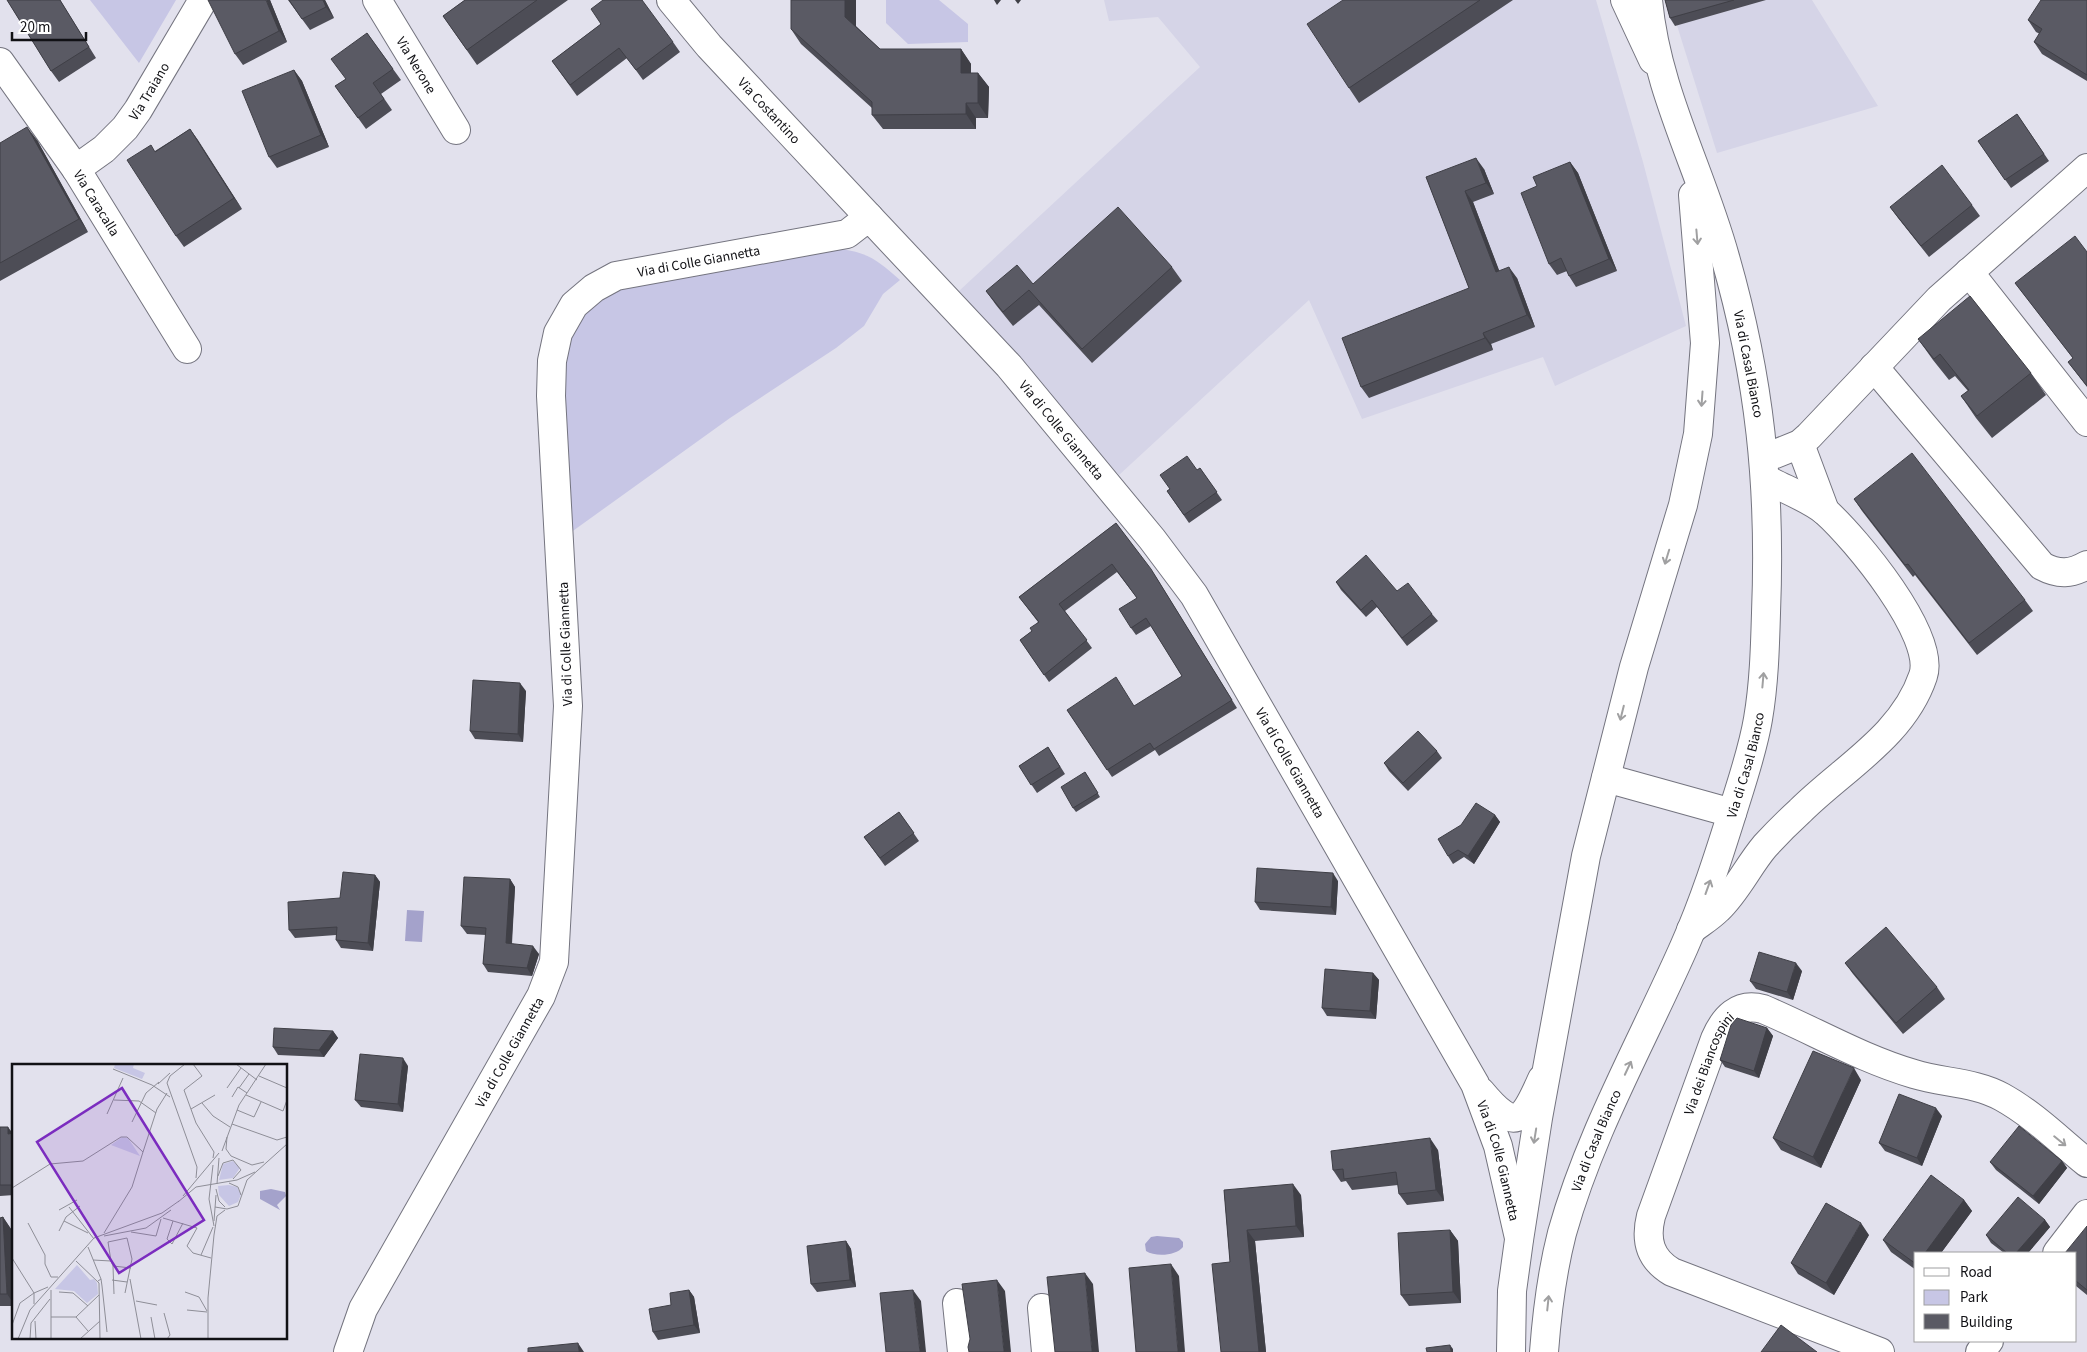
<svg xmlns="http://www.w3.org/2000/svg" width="2087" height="1352" viewBox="0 0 2087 1352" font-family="'Source Sans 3',sans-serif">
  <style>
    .built { fill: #d5d4e7 }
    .green { fill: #c7c6e5 }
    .water { fill: #a4a2cb }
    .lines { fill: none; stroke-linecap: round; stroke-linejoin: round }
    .minor-casing { stroke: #74747f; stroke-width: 30 }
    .tertiary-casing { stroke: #74747f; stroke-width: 30 }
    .secondary-casing { stroke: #74747f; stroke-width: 30 }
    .minor { stroke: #fff; stroke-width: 28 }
    .tertiary { stroke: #fff; stroke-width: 28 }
    .secondary { stroke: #fff; stroke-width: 28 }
    .wall { fill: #4d4d56 }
    .shaded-wall { fill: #3f3f46 }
    .building { fill: #5a5a64; stroke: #3f3f46 }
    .oneway { stroke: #a0a0a1 }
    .labels { text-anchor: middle; stroke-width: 5; stroke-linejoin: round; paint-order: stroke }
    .street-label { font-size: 14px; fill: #111115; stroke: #fff }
    .inset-road { fill: none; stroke: #8e8e97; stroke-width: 1 }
    .view { fill: #7b2cbf; fill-opacity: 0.15; stroke: #7b2cbf; stroke-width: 2.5 }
    .inset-edge { fill: none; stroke: #111115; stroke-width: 2.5 }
  </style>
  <rect width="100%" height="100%" fill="#e2e1ed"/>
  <!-- built -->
  <path class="built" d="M1104 0H1596L1643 162 1686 326 1555 386 1543 357 1362 419 1309 300 1119 475 959 291 1200 67 1158 17 1109 21Z
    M1669 0H1812L1878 106 1717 153Z"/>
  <!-- green -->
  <path class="green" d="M90 0H176L139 63Z
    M886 0H939L968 24V42L908 44 886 23Z
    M840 249C870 253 878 261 900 280L883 294 864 326 836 348 730 418 570 533 560 364 568 326 608 289Z"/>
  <!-- water -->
  <path class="water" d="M407 910 424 911 422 942 405 941Z
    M1157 1236 1179 1238 1183 1242V1247C1176 1256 1155 1257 1146 1251L1145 1244 1151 1237Z"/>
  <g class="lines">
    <!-- minor casing -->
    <g class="minor-casing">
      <g id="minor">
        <path id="s1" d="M377 0 456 130"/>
        <path id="s2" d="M671 0 709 46 869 217"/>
        <path id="s3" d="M0 62 76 169 187 349"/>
        <path id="s4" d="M76 169 104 149 125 128 138 110 203 0"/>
        <path d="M1969 272 2087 422"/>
        <path d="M1874 367 2042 566C2059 575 2071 574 2087 565"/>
        <path d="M1800 444 1825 511"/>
        <path d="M1765 458 1800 444 1809 436 1939 299 2087 168"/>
        <path d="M1691 930C1700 923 1710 917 1718 909 1737 891 1748 866 1765 846 1776 834 1788 822 1800 811 1842 769 1903 736 1923 676 1937 636 1855 538 1826 512 1811 499 1784 489 1766 479"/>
        <path d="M1481 1092C1515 1133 1523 1122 1542 1079"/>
        <path d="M2057 1253 2087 1214"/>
        <path d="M957 1303 962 1352"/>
        <path d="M1042 1308 1046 1352"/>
        <path id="s5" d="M348 1352 363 1309 541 996 554 962 568 706 551 396 552 361 558 333 574 305 594 288 616 276 847 234 869 217 1009 366 1152 539 1194 595 1475 1084 1498 1146 1519 1238"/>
        <path id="s6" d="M1880 1352 1672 1272C1650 1259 1645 1240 1651 1216L1715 1039C1724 1018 1738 1002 1763 1009 1813 1030 1862 1059 1914 1074 1943 1083 1975 1082 2002 1097 2033 1114 2060 1141 2087 1163"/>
        <path d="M1980 1352 1989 1341"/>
      </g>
    </g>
    <!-- tertiary casing -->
    <g class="tertiary-casing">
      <path id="tertiary" d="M1625 0 1653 60"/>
    </g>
    <!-- secondary casing -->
    <g class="secondary-casing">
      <g id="secondary">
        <path d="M1606 778 1732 813"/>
        <path d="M1511 1352 1512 1291 1519 1240 1538 1118 1586 856 1634 667 1683 505 1698 434 1705 343 1693 195"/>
        <path id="s7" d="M1544 1352C1547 1312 1552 1272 1562 1233 1590 1133 1642 1042 1684 947 1704 902 1719 855 1734 807 1743 778 1753 749 1758 719 1764 684 1765 648 1766 613 1771 486 1760 379 1725 257 1701 170 1656 90 1648 0"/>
      </g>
    </g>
    <!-- minor -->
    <use href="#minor" class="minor"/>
    <!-- tertiary -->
    <use href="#tertiary" class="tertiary"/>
    <!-- secondary -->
    <use href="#secondary" class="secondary"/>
  </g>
  <!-- wall -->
  <path class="wall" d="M7 0H60L96 58 59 82 51 71Z
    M270 0 287 42 243 65 235 54Z
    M288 0H325L334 18 310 30Z
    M465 0H568L477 65 443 16Z
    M1343 0H1513L1359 103 1349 88Z
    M1665 0H1766L1675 26 1670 18Z
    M2087 0V81L2042 54 2034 42 2040 34 2036 32 2028 20Z
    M601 24 673 42 680 52 643 80 627 58 577 96 552 61Z
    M856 26 880 49H961L971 64V73H978L989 87 988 118H976V129H883L872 115V108L801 44 791 29Z
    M367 33 401 80 381 94 392 110 366 129 335 86 346 79Z
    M294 70 302 81 329 147 277 168 269 157Z
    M2017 114 2049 161 2011 188 1978 141Z
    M190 129 242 209 184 247 176 236 155 151Z
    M37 140 88 232 0 281V143Z
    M1570 162 1578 173 1617 271 1576 287 1569 276 1567 271 1557 275 1549 264 1537 186Z
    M1484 169 1494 194 1473 202 1499 271 1517 278 1535 327 1491 344 1493 350 1369 398 1361 387 1469 288 1426 177Z
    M1972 205 1980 216 1929 257 1898 218 1890 207Z
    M2087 252V387L2068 362 2073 358 2015 283Z
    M1172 267 1182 281 1092 363 1039 305 1013 326 996 305 986 291 1033 284Z
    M1918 339 2031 373 2046 395 1992 438 1976 418 1961 396 1968 391 1955 376 1949 380 1933 360Z
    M1200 468 1222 500 1189 523 1167 491Z
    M1854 499 2025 600 2033 611 1977 655 1915 575 1913 577 1862 511Z
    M1116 523 1156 577 1237 708 1159 756 1155 750 1112 777 1067 710 1135 706 1182 676 1151 626 1136 635 1131 628 1137 598 1117 572 1065 611 1092 648 1049 682 1020 640 1032 631 1038 622 1019 597Z
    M1336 582 1397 591 1432 614 1438 621 1407 646 1377 607 1366 617 1341 590Z
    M526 691 523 742 475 739 470 731Z
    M1048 747 1065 774 1037 793 1019 766Z
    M1437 751 1442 758 1408 791 1389 771 1384 763Z
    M1085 772 1100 797 1076 812 1073 808Z
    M899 812 919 841 885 866 864 837Z
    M1495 815 1500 822 1474 864 1464 857 1453 864 1448 856Z
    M375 875 380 882 373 951 341 948 336 940V935L295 938 289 930 340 898Z
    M510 879 515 887 512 944 539 954 532 976 488 972 483 964 486 935 467 934 461 926Z
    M1338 881 1336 915 1260 910 1255 902Z
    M1845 963 1937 987 1945 999 1903 1034 1853 974Z
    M1802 971 1793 1000 1756 989 1750 981Z
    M1373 973 1379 980 1376 1019 1327 1016 1322 1008Z
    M1767 1028 1773 1036 1759 1078 1725 1067 1720 1060Z
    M333 1031 338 1038 324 1057 278 1055 273 1047Z
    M408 1066 403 1112 361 1107 355 1100Z
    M1861 1080 1821 1168 1781 1150 1773 1138Z
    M1942 1116 1922 1166 1885 1151 1879 1143Z
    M0 1127 14 1133V1195L0 1196Z
    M1438 1150 1444 1201 1407 1205 1399 1194 1398 1185 1352 1190 1346 1181 1341 1182 1333 1170Z
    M2062 1161 2067 1168 2039 1204 1996 1170 1990 1162Z
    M1224 1190 1301 1195 1304 1237 1255 1241 1266 1352H1221L1230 1262Z
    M1964 1200 1972 1211 1941 1253H1916V1270L1891 1252 1883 1240Z
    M3 1217 11 1229 14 1281V1306H0V1218Z
    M2045 1220 2050 1227 2028 1253H2004L1991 1243 1986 1235Z
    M2087 1226V1295L2076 1286V1253Z
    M1450 1230 1458 1241 1461 1303 1409 1306 1401 1295Z
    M1869 1235 1834 1295 1798 1274 1791 1263Z
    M846 1241 851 1249 856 1287 817 1292 811 1284Z
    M689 1290 694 1297 700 1333 658 1340 653 1332 671 1305Z"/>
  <!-- shaded-wall -->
  <path class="shaded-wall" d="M266 0H270L287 42 279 31Z
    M323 0H325L334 18 326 7Z
    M845 0H856V32L845 17Z
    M994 0H1001L997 5Z
    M1015 0H1021L1018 4Z
    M961 49 971 64V88L961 73Z
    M294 70 302 81 329 147 321 135Z
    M978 73 989 87 988 118 978 103Z
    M966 103 976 118V129L966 114Z
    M27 127 37 140 88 232 79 219Z
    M190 129 198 140 242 209 234 198Z
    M1476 158 1484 169 1494 194 1486 183Z
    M1570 162 1578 173 1617 271 1609 259Z
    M1465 191 1473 202 1504 283 1496 272Z
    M1509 267 1517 278 1535 327 1527 315Z
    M1483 333 1491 344 1493 350 1485 338Z
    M520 683 526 691 523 742 518 734Z
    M1495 815 1500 822 1474 864 1468 856Z
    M1333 873 1338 881 1336 915 1331 907Z
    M375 875 380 882 373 951 368 943Z
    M510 879 515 887 511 951 506 943Z
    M533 946 539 954 532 976 527 968Z
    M1796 963 1802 971 1793 1000 1787 992Z
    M1373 973 1379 980 1376 1019 1370 1011Z
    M1767 1028 1773 1036 1759 1078 1754 1071Z
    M333 1031 338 1038 324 1057 319 1050Z
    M403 1058 408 1066 403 1112 398 1104Z
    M1854 1068 1861 1080 1821 1168 1813 1157Z
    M1936 1108 1942 1116 1922 1166 1917 1158Z
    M8 1127 14 1135 8 1134Z
    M1430 1138 1438 1150 1444 1201 1436 1190Z
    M2062 1161 2067 1168 2039 1204 2033 1196Z
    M1293 1184 1301 1195 1304 1237 1296 1226Z
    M1964 1200 1972 1211 1941 1253H1925Z
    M3 1217 11 1229 14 1281V1304L7 1294Z
    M2045 1220 2050 1227 2028 1253H2016Z
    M1861 1223 1869 1235 1834 1295 1826 1283Z
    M1247 1230 1255 1241 1266 1352H1259Z
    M1450 1230 1458 1241 1461 1303 1453 1292Z
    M846 1241 851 1249 856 1287 850 1280Z
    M1171 1264 1179 1276 1185 1352H1178Z
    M1085 1273 1093 1284 1099 1352H1092Z
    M997 1280 1005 1291 1011 1352H1004Z
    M689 1290 694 1297 700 1333 694 1325Z
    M913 1290 921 1301 926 1352H920Z
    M578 1343 584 1352H579Z
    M1450 1345 1453 1349V1352H1451Z"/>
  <!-- building -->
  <path class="building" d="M7 0H60L89 47 51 71Z
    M208 0H266L279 31 235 54Z
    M289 0H323L326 7 302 19Z
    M465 0H537L467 50 443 16Z
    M603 0H642L673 42 636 70 619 48 570 85 552 61 601 24 591 9Z
    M791 0H845V17L880 49H961V73H978V103H966V114L872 115V102L791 29Z
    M1343 0H1480L1349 88 1307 24Z
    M1665 0H1734L1670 18Z
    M2041 0H2087V75L2034 42 2042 29 2028 20Z
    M367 33 393 69 373 83 384 99 358 118 335 86 346 79 331 59Z
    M294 70 321 135 269 157 242 91Z
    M2017 114 2044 154 2005 180 1978 141Z
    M27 127 79 219 0 263V143Z
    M190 129 234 198 176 236 127 160 151 145 155 152Z
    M1476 158 1486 183 1465 191 1496 272 1509 267 1527 315 1483 333 1485 338 1361 387 1342 338 1469 288 1426 177Z
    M1570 162 1609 259 1569 276 1561 258 1549 264 1521 193 1537 186 1533 177Z
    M1942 165 1972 205 1921 246 1890 207Z
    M1118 207 1172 267 1082 349 1029 290 1003 312 986 291 1017 265 1033 284Z
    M2075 236 2087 252V386L2068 362 2073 358 2015 283Z
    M1970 296 2031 373 1977 416 1961 396 1969 390 1940 354 1934 359 1918 339Z
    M1912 453 2025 600 1969 643 1908 564 1905 565 1854 499Z
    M1187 456 1197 470 1200 468 1217 492 1184 515 1167 491 1170 489 1160 475Z
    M1116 523 1151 569 1232 700 1154 749 1150 743 1107 770 1067 710 1116 677 1134 706 1182 676 1146 618 1131 628 1119 609 1137 598 1112 564 1059 604 1087 640 1044 675 1020 640 1032 631 1030 628 1039 622 1019 597Z
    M1366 555 1397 591 1408 583 1432 614 1402 638 1372 600 1361 610 1336 582Z
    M473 680 520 683 518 734 470 731Z
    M1418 731 1437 751 1403 783 1384 763Z
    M1048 747 1060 767 1031 785 1019 766Z
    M1085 772 1098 793 1073 808 1061 787Z
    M1476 803 1495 815 1468 856 1458 850 1448 856 1438 839 1461 825Z
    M899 812 914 833 880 858 864 837Z
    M1257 868 1333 873 1331 907 1255 902Z
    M343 872 375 875 368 943 336 940 337 927 289 930 288 902 340 898Z
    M464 877 510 879 506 943 533 946 527 968 483 964 486 928 461 926Z
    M1886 927 1937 987 1896 1023 1845 963Z
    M1759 952 1796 963 1787 992 1750 981Z
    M1325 969 1373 973 1370 1011 1322 1008Z
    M1737 1018 1767 1028 1754 1071 1720 1060 1731 1025Z
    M274 1028 333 1031 319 1050 273 1047Z
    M1813 1051 1854 1068 1813 1157 1773 1138Z
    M360 1054 403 1058 398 1104 355 1100Z
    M1899 1094 1936 1108 1917 1158 1879 1143Z
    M2019 1126 2062 1161 2033 1196 1990 1162Z
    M0 1127H8V1134L14 1133V1185H0Z
    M1430 1138 1436 1190 1399 1194 1396 1172 1344 1179 1343 1169 1333 1170 1331 1151Z
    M1931 1175 1964 1200 1925 1253H1916V1264L1883 1240Z
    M1293 1184 1296 1226 1247 1230 1259 1352H1221L1212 1264 1230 1262 1224 1190Z
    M2018 1197 2045 1220 2016 1253H2007L1986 1235Z
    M1826 1203 1861 1223 1826 1283 1791 1263Z
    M3 1217 7 1294H0V1218Z
    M2087 1226V1290L2076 1281V1253H2065Z
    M1450 1230 1453 1292 1401 1295 1398 1233Z
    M846 1241 850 1280 811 1284 807 1246Z
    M1171 1264 1178 1352H1136L1129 1268Z
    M1085 1273 1092 1352H1055L1047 1277Z
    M997 1280 1004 1352H969L968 1347 970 1339 962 1284Z
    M689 1290 694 1325 653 1332 649 1309 671 1305 670 1293Z
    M913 1290 920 1352H886L880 1293Z
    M1781 1325 1817 1352H1761Z
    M578 1343 579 1352H528V1348Z
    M1450 1345 1451 1352H1427L1426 1348Z"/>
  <!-- one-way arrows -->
  <defs><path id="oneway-shaft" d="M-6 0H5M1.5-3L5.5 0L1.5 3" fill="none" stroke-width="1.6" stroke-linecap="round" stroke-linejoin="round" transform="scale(1.25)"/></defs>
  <g class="oneway">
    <use href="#oneway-shaft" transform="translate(1697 237) rotate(85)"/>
    <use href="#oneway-shaft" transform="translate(1702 399) rotate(94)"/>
    <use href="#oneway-shaft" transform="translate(1667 557) rotate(107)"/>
    <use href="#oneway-shaft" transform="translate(1763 680) rotate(-85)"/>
    <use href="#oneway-shaft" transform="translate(1622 713) rotate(104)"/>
    <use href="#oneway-shaft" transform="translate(1708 887) rotate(-70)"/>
    <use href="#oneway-shaft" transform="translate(1628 1068) rotate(-65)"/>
    <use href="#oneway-shaft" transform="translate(1535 1136) rotate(99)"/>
    <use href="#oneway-shaft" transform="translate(2060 1141) rotate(39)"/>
    <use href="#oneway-shaft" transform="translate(1548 1303) rotate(-84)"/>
  </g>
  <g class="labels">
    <!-- street labels -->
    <g class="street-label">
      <text dy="5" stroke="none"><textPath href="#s1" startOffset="76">Via Nerone</textPath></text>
      <text dy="5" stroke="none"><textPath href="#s4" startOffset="108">Via Traiano</textPath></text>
      <text dy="5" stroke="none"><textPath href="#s2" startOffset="148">Via Costantino</textPath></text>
      <text dy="5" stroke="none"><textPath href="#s3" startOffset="171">Via Caracalla</textPath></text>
      <text dy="5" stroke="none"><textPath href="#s5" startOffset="1240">Via di Colle Giannetta</textPath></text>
      <text transform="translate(1749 364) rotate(79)" y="5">Via di Casal Bianco</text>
      <text dy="5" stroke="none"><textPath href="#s5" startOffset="1706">Via di Colle Giannetta</textPath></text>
      <text transform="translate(565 644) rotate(-92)" y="5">Via di Colle Giannetta</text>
      <text dy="5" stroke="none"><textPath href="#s5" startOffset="2111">Via di Colle Giannetta</textPath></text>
      <text dy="5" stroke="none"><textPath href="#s7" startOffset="624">Via di Casal Bianco</textPath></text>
      <text dy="5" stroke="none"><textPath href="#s5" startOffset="341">Via di Colle Giannetta</textPath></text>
      <text dy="5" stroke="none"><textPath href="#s6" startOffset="451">Via dei Biancospini</textPath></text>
      <text dy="5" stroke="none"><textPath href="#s7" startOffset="219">Via di Casal Bianco</textPath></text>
      <text dy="5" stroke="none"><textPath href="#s5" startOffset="2562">Via di Colle Giannetta</textPath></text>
    </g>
  </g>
  <!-- overview -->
  <g transform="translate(12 1064)">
    <rect width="275" height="275" fill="#e2e1ed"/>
    <path d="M103 0H122L121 4 133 9 130 15 102 4ZM110 73 116 74 128 92 99 81ZM221 97 228 104 221 114 207 116 211 100ZM217 121 225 123 229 130 226 138 217 142 207 131 206 122ZM65 201 78 216 82 215 85 219 86 230 75 239 62 227 43 225Z" fill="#c7c6e5"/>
    <path d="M259 125 273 128 274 132 265 141 268 146 248 135V127Z" fill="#a4a2cb"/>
    <path class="inset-road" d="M173 0 158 12 155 19 185 103 184 114M181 0 190 12 172 26 184 59 202 88 201 94M224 0 245 16M101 5 140 21 158 33M247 12 275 24M146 20 158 9M215 24 229 4M227 24 237 10M234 31 271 47 275 36M220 33 226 23 235 29M102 36 127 37 144 49M190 39 201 52 218 63M179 45 203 31M225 46 242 53 249 38M95 50 111 14M120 58 134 29 147 18M220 60 265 76 275 73M215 73 214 85 219 92 240 101 252 98M210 87 227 41 254 0M131 88 145 45 155 29M201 101 197 135 202 162M206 112 211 99 221 96 229 106 221 115M217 119 226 123 229 131M205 120 207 94M0 124 38 100 71 97 109 73H115L131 88 120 123 92 169M204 125 207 137 213 143M171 132 207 89M166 138 184 123 225 116 243 108M57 143 82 175M203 143 215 145 226 142 235 116 275 80M47 146 65 136M151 154 185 164 175 182 181 189 199 194M52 157 76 169M161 157 155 175 160 180 171 159M202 157 204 131M16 159 33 191V200L39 213H46M47 167 54 153 68 142M119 168 144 172 149 155M202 171 205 152 213 146M92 172 134 164 159 146M76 183 89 215M189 191 201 163M0 194 22 229 8 239 0 261M81 196 99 197 101 202 119 204M64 197 87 219 88 275M99 197 96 178 115 174 120 195 113 229M101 202 102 230M118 215 129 275M100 216 115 218M86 217 89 215 90 222 95 268M39 226V275M47 228 61 229 76 242M173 228 187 233 195 247M124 237 145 241M22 240V229L36 223M175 246 195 248M152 249 158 271 155 275M39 253H64L87 231M64 253 76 267M139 253 143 275M23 257 24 275M6 275 18 246 82 174 150 149 167 137M18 275 19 259 38 235M68 275 88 257M196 275V234L202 171"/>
    <path class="view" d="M110 24 192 156 107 209 25 78Z"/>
    <rect width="275" height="275" class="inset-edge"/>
  </g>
  <!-- legend -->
  <rect x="1914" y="1252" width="162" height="90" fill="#ffffff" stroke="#a0a0a1"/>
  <rect x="1924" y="1268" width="25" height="8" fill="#ffffff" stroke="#a0a0a1"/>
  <text x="1960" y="1277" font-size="15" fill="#111115">Road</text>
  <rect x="1924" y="1290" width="25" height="15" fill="#c7c6e5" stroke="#a0a0a1"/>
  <text x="1960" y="1302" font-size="15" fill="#111115">Park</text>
  <rect x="1924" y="1314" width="25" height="15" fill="#5a5a64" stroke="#a0a0a1"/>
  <text x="1960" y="1327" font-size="15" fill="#111115">Building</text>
  <!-- scale -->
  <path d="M12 32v8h74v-8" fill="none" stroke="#111115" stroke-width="2.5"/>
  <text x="20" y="32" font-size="15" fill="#111115" stroke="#ffffff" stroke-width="4" paint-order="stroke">20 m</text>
</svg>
